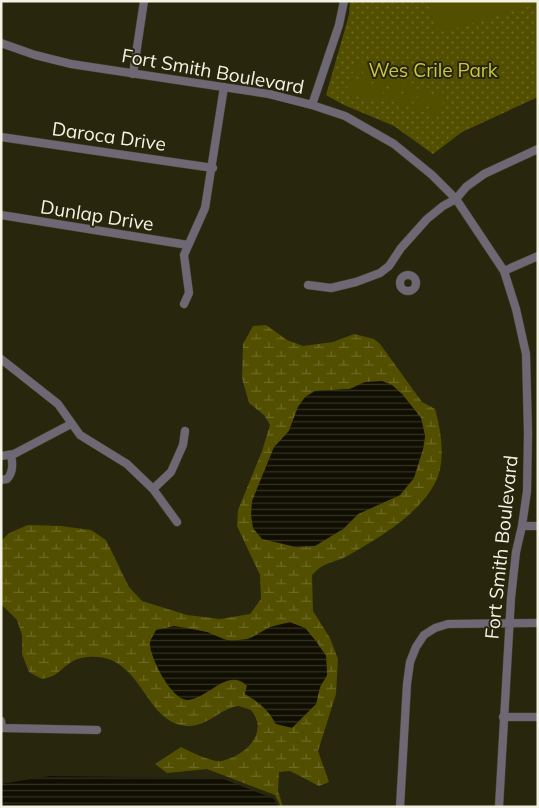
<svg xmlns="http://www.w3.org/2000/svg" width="539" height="808" viewBox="0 0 539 808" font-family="Mulish,sans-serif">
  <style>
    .wetland { fill: url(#wetland-marsh); fill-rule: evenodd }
    .park { fill: url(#park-dots) }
    .pitch { fill: #534f00 }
    .water { fill: url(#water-rules) }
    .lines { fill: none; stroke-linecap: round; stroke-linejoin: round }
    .minor-casing { stroke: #44442c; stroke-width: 9 }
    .minor { stroke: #6d6874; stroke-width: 8 }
    .labels { text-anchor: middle; stroke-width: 4; stroke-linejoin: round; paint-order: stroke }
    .park-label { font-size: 19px; fill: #cbc541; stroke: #28270e }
    .street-label { font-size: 19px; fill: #f3f3e3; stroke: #28270e }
  </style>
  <defs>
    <pattern id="wetland-marsh" width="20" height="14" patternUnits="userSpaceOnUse" patternTransform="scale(1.25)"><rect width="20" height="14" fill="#534f00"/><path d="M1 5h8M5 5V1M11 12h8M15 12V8" fill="none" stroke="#6c6925"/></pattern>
    <pattern id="park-dots" width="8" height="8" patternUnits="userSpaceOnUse" patternTransform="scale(1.25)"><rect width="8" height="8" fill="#534f00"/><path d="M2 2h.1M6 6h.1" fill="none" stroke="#6c6925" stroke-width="1.8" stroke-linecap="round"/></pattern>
    <pattern id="water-rules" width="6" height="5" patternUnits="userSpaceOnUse" patternTransform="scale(1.25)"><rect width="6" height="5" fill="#100e00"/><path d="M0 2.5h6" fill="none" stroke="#333225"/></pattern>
  </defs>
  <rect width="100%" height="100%" fill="#28270e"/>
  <!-- wetland -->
  <path class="wetland" d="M266 325 287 340 303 346 333 342 354 334 374 339 380 344 422 402 435 409C441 430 446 460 436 481 420 514 379 538 349 555 334 564 326 560 312 575L313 611 330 638 338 659 336 694 318 751 329 782 319 786 290 771 279 772 278 791 283 807H281L275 795 207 769 167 773 155 764 181 747C191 752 210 762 221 761 239 758 262 741 257 721 256 717 253 713 251 710 247 709 241 706 237 706 219 710 206 727 187 726 141 723 143 646 81 658 71 660 64 668 56 674 52 677 46 678 42 679L29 672 22 654V635L17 620 1 604V541L9 533 28 525 61 526 91 530 106 540 129 587 142 601 187 615 220 619 250 614 261 599 260 575 237 526 238 510 262 451 270 425 264 415 249 403 242 378 243 344 253 326ZM365 382 402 394 421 418 425 436 423 449 414 474 400 495 358 514 343 529 296 547 285 544 261 479 282 439 289 431 298 407 315 391 350 389ZM270 627 305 628 326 656 327 675 320 687 316 704 276 724C268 709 260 703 245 694L247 686C236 674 220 682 209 691L207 632C236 646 243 643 270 627Z"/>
  <!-- park -->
  <path class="park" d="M350 1H538V97L462 132 433 154 394 126 344 105 326 95 349 15Z"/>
  <!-- pitch -->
  <path class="pitch" d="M428 1H538V4L449 30 435 28Z
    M356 61 365 63 360 78 352 75Z
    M366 64 390 71 385 86 361 78Z
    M393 77 404 81 397 103 386 100Z
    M351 78 359 80 357 91 360 80 384 88 380 103 346 92Z
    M407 82 418 85 410 108 400 104Z
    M421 86 432 89 424 112 414 109Z
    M435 90 446 94 438 117 427 113Z"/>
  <!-- water -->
  <path class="water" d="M382 381 392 385 402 394 421 418 425 436 423 449 414 478 400 495 358 514 343 529 315 546 296 547 262 539 253 528 251 515 252 501 274 447 289 431 298 407 305 397 315 391 350 389 365 382Z
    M290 622 305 628 316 641 326 656 327 675 320 687 316 704 292 728 276 724C268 709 260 703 245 694L247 686C229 666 208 699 188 700 172 701 150 658 150 644 150 640 154 634 156 630L174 626 192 629 207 632 228 641 249 639 270 627Z
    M49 776 221 778 274 799 278 807H1V784Z"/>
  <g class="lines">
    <!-- minor casing -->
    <g class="minor-casing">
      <path id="minor" d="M1 43 35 55 71 64 269 94 312 105 345 116 394 144 432 175 456 199 504 271 516 309 526 354 528 433 527 491 522 526 516 552 511 598 499 807
        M133 74 144 1
        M312 105 339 25 344 1
        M1 137 213 168
        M1 215 188 245
        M504 271 538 256
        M400 283a8 8 0 1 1 16 0a8 8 0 1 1-16 0Z
        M308 285 331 288 356 282 380 273 389 266 401 248 427 219 443 206 456 199 466 187 484 174 538 149
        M184 304 189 293 184 255 205 208 224 87
        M1 359 58 404 80 435 127 464 153 489 177 522
        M1 456 14 454 71 424
        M1 480 7 479C13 473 13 464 11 455
        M153 489 171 472 183 445 185 431
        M522 526H538
        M503 717H538
        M1 721 2 728 97 730
        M400 807 407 684 410 662 416 647 424 635 435 628 448 624 538 623"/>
    </g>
    <!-- minor -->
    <use href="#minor" class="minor"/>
  </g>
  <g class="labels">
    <!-- park labels -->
    <g class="park-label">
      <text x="433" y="77">Wes Crile Park</text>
    </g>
    <!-- street labels -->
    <g class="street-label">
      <text transform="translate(213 71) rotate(10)" y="7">Fort Smith Boulevard</text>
      <text transform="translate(109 136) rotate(8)" y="7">Daroca Drive</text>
      <text transform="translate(97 215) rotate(9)" y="7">Dunlap Drive</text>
      <text transform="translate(501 547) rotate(-84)" y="7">Fort Smith Boulevard</text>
    </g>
  </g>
  <!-- border -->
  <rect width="539" height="808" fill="none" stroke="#f3f3e3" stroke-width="5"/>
</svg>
